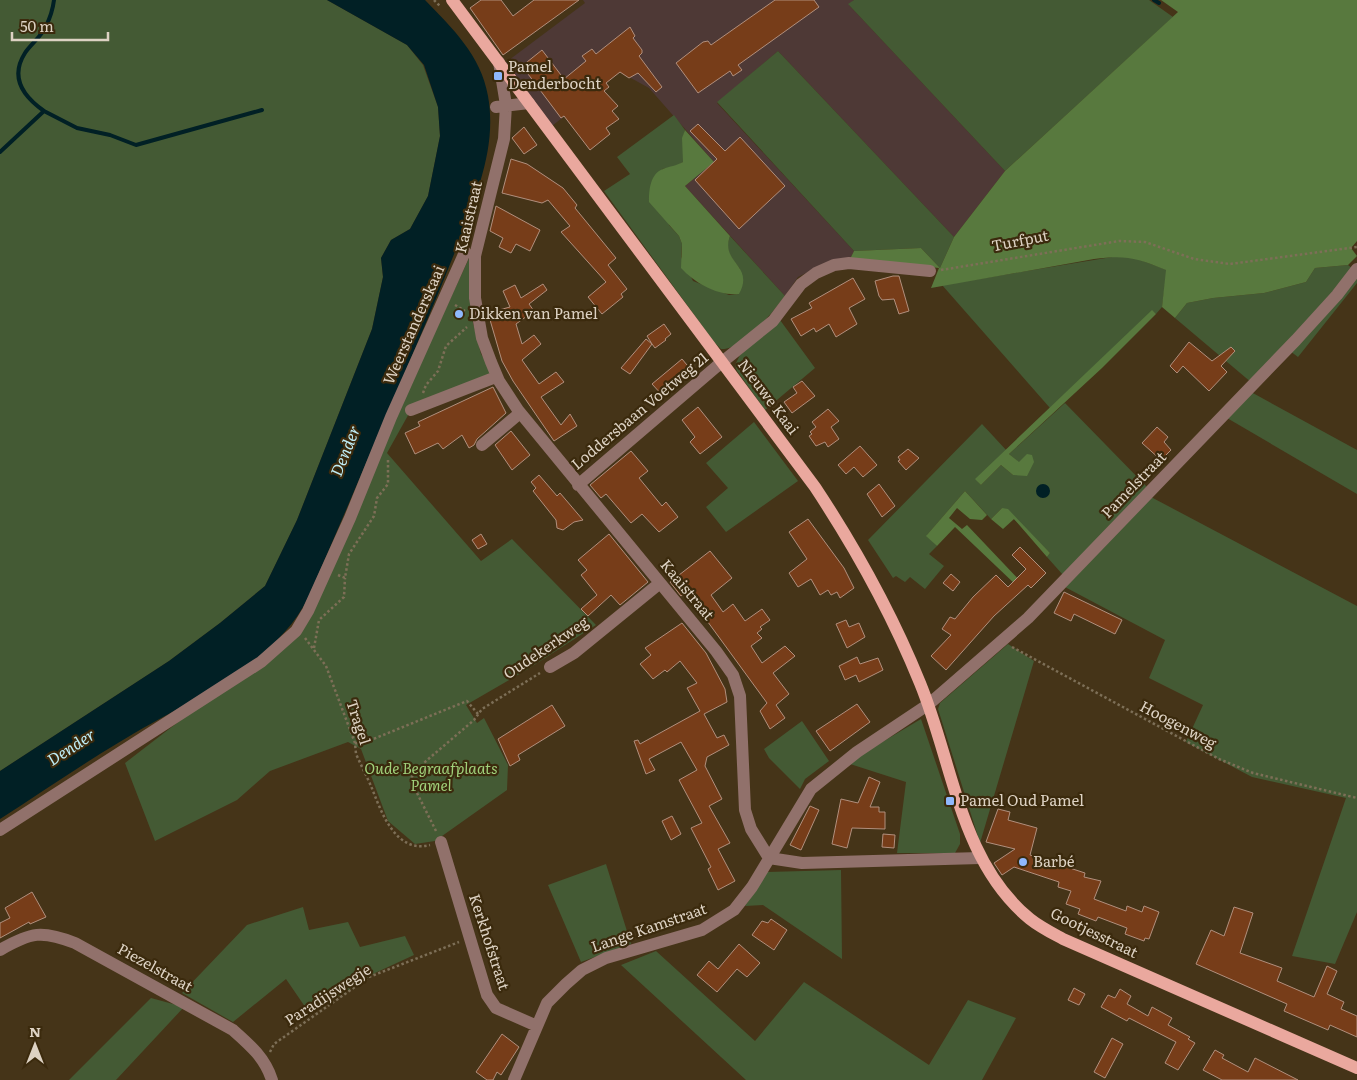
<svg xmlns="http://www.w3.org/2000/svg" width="1357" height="1080" viewBox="0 0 1357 1080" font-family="Literata,serif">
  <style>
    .industrial { fill: #4e3936 }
    .green { fill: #445a34 }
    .forest { fill: #58793e }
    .water { fill: #012025 }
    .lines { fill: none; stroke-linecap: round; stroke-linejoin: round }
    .stream { stroke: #012025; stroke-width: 4 }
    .building { fill: #773d19; stroke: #b18f7d }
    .path { stroke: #7d6f57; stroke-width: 2.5; stroke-dasharray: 2.5 2.5; stroke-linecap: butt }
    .minor { stroke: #91716b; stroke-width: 12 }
    .major { stroke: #eaa89e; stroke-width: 12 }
    .poi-dot { fill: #8fb8fd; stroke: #3b2a0d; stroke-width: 2 }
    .labels { text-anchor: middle; stroke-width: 4.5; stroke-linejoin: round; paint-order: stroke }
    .poi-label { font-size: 15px; fill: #ddd2c3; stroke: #3b2a0d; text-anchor: start }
    .street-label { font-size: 15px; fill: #ddd2c3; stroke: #3b2a0d }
    .park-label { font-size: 15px; font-style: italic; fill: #a0d17b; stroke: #3b2a0d }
    .water-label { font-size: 16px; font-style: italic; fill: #beedf6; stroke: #3b2a0d }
  </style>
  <rect width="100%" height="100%" fill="#453418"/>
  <!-- industrial -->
  <path class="industrial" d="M583 0H854L849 5 1005 171 954 237 778 51 717 103 854 251 850 259H834L798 277 785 296 685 186 714 162 649 88 620 72 552 126 505 63 585 3Z"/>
  <!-- green -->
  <path class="green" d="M0 0H327L407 45 423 65 438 107 440 136 428 196 410 229 391 240 381 258 383 277 372 329 297 520 265 586 220 623 169 661 0 771Z
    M854 0H1149L1173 17 1005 171 848 4Z
    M778 51 954 237 940 268 921 248 854 251 717 102Z
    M674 115 685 130C681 141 685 151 683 162L675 167 662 169 669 225 679 236 682 244 681 257 693 281 729 295 739 294 740 269C731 257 724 251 730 236L785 296C772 313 743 350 721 349L714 342 604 191 630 174 617 157Z
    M471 254 472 319 481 354 496 377 411 410 387 453 481 561 512 539 596 625 528 669 466 705 477 723 484 718 508 765 507 790 435 841 415 844 388 821 361 749 348 742 270 771 237 800 155 841 125 763 296 631Z
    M1118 256 1135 258 1167 270 1162 307 1156 314 1152 311 1050 408 942 285Z
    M1348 265 1353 269 1252 383 1175 318 1187 303 1213 298 1264 293 1306 282 1315 268Z
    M1357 274V283L1298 357 1290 351Z
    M780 320 815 368 765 410 737 371 735 365 740 355Z
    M1251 392 1357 450V494L1227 418Z
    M1065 403 1147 487 1063 575 1047 557 1050 553 1002 508 991 519 965 491 927 535 937 546 929 554 944 566 925 589 910 577 905 582 896 576 893 578 868 540 982 424 1007 451 976 479 981 485 1001 465 1013 475 1019 463 1009 454Z
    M754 422 798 481 726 532 706 507 728 488 706 463Z
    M1151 497 1357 606V912L1335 964 1292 956 1346 798 1252 777 1186 742 1203 705 1149 678 1165 640 1063 586Z
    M1008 644 1034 661 980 843 938 709 940 703Z
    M921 719 960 834V844L955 853H897L906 782 847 763Z
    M802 721 829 761 805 779 800 789 769 758 764 749Z
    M606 864 631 944 581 962 548 885Z
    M841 870 842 959 763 905 745 906 767 872Z
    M303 907 309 930 348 922 360 947 405 936 414 955 375 973 310 1014 286 979 233 1022 182 993 247 925Z
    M656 951 755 1041 804 982 929 1065 968 1000 1016 1018 982 1080H746L621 965Z
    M151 998 184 1007 116 1080H69Z"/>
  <!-- forest -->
  <path class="forest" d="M1161 0H1357V241L1351 248 1357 256 1348 265 1315 268 1306 282 1264 293 1213 298 1187 303 1175 318 1162 307 1166 270C1136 258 1126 255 1094 259L931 288 939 268 850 259 854 251 921 248 940 268 954 237 1005 171 1178 12Z
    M685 130 714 162 685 186 730 236C720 263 755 265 739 294 717 296 695 283 681 268L682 244 679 236 649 202C649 190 650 174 663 169 670 166 676 166 683 162L682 138Z
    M1152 310 1156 314 1102 368 1009 454 1019 462 1027 454 1032 455 1034 462 1027 476 1013 475 1001 465 981 485 975 479Z
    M965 491 987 515 982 520 970 519 957 508 949 518 962 529 967 525 1022 583 1017 586 955 527 937 546 926 536Z
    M1002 508 1008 509 1050 553 1047 557 1014 519 1003 529 991 519Z"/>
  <!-- water -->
  <path class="water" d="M327 0H425C452 28 481 55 488 96 497 146 477 193 460 239 441 288 420 337 399 386 369 456 339 527 308 598 273 668 182 703 118 743 78 767 39 794 0 819V771L169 661 220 623 265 586 297 520 372 329 383 277 381 258 391 240 410 229 428 196 440 136 438 107 424 65 407 45Z
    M1036 491a7 7 0 1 1 14 0a7 7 0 1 1-14 0Z"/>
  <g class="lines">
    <!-- stream -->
    <path class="stream" d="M1154 0 1159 3
      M44 111 77 128 110 135 136 145 262 110
      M0 152 44 111C24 97 9 78 25 53 31 44 42 36 46 26 50 18 53 8 54 0"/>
  </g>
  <!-- building -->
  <path class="building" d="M481 0H501L513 16 534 0H579L503 55 470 8Z
    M775 0H814L819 7 738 65 742 70 733 76 730 71 698 93 676 63 703 42 708 41 711 45Z
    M630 27 635 36 633 38 642 50V53L639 56 662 87 656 92 638 73 629 78 620 72 606 83 609 87 604 91 618 106 612 111 619 119 606 128 610 134 590 150 564 116 561 118 522 66 542 50 564 79 586 61 582 56 592 49 596 54Z
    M698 124 725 151 740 137 785 186 739 229 695 180 717 159 690 131Z
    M524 127 537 145 524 154 512 138Z
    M511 159 527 164 563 188 577 205 575 208 616 258 608 265 627 289 621 294 623 297 602 314 588 297 606 282 561 232 570 226 548 200 542 203 502 193Z
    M496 206 540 230 530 251 516 244 511 253 499 247 503 238 490 231Z
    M893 276H899L909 311 899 314 894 299 882 300 879 296 875 281Z
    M853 278 865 299 849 308 857 324 836 337 829 324 816 332 814 328 801 336 791 319 812 308 809 303Z
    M543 284 547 290 529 304 534 311 516 324 522 344 534 335 541 344 522 360 539 384 556 372 564 382 541 397 561 425 570 414 577 426 554 441 513 381 502 361 488 313 510 307 503 291 515 285 521 298Z
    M664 324 671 334 665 339 666 340 655 348 652 344 630 374 621 368 646 339 652 344 647 336Z
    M1189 342 1212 361 1231 347 1235 351 1221 366 1227 372 1209 391 1183 366 1177 373 1170 366Z
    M682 359 692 371 663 396 652 384Z
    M802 381 815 396 792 413 784 402 797 393 793 387Z
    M493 387 506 413 477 439 474 445 469 448 462 435 443 449 438 443 415 454 405 433 420 426 418 422Z
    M698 407 722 437 700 454 690 442 695 437 682 420Z
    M828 409 839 421 831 427 839 439 828 447 825 442 816 446 809 436 812 434 810 432 816 427 812 422Z
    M1157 427 1168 437 1164 442 1171 450 1161 460 1142 443Z
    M511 431 530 455 512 470 495 445Z
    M860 446 877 465 863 477 854 467 846 474 838 465Z
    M908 449 919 458 906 470 898 461 900 460 898 457Z
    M631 451 648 471 639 478 662 506 666 502 678 517 659 532 642 514 631 523 606 494 601 498 590 485Z
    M539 475 557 496 560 493 583 520 574 522 563 530 557 528 556 520 533 491 536 488 531 482Z
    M879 484 895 506 882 517 867 494Z
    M808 519 844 568 854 588 840 598 837 592 831 595 828 590 820 595 811 579 798 587 789 573 807 559 789 532Z
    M481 534 487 544 478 549 472 540Z
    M609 534 648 582 620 605 611 595 588 616 581 609 597 595 581 575 587 570 578 560Z
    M1020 547 1046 573 1031 588 1028 585 994 616 946 670 931 656 951 635 942 629 950 617 955 619 973 597 996 575 1008 587 1026 569 1012 555Z
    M710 551 732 578 711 595 723 612 733 604 745 621 762 609 770 620 760 627 762 629 757 633 762 638 751 646 762 663 785 646 795 656 773 673 789 694 776 705 785 718 770 729 760 711 767 703 686 592 681 596 670 582Z
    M951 574 960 582 953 591 943 583Z
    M1064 592 1122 620 1115 634 1074 614 1071 621 1054 613Z
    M846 620 849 627 859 623 865 637 847 648 836 624Z
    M682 623 706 653 725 689 727 702 704 714 717 738 724 735 729 745 707 757 705 766 722 799 709 806 730 843 718 849 735 881 718 890 708 869 711 867 691 828 702 823 679 780 697 770 681 742 649 759 655 770 646 774 634 741 638 740 640 744 700 711 687 688 697 683 680 661 667 672 665 670 653 679 640 664 651 655 645 648Z
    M857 657 860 664 878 658 883 670 859 682 856 675 845 680 839 666Z
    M857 704 870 722 830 751 816 731Z
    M552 705 565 726 518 755 520 760 510 766 498 739Z
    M869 777 880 782 870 807H879V812H885V829L852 828 847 848 832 844 841 799 858 803Z
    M810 806 819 810 801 850 790 845Z
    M998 809 1010 812 1008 820 1037 828 1030 855 1085 873 1084 877 1101 881 1094 899 1126 911 1127 906 1142 912 1144 906 1159 912 1149 939 1145 938 1144 941 1125 934 1127 928 1098 917 1096 921 1078 914 1080 909 1066 904 1071 891 1058 887 1059 882 1014 867 1002 875 994 863 1015 849 986 842Z
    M672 816 681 834 671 840 662 821Z
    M883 834 895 835 894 848 882 847Z
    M32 892 46 917 30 924 29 922 0 938V923L10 918 5 908Z
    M1234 907 1253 913 1240 953 1282 968 1277 981 1314 997 1327 966 1337 971 1327 994 1344 1002 1341 1009 1357 1016V1037L1330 1025 1328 1030 1284 1011 1287 1004 1196 964 1211 930 1224 936Z
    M771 919 787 930 774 950 752 935 762 921 768 923Z
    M739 944 760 963 747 977 737 969 717 992 697 975 709 961 718 969Z
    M1074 988 1085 994 1079 1005 1068 1000Z
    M1120 989 1131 996 1127 1004 1148 1016 1152 1007 1172 1018 1168 1025 1190 1037 1188 1039 1195 1043 1178 1070 1165 1063 1176 1042 1129 1018 1127 1021 1101 1007 1108 995 1115 998Z
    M502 1034 519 1047 501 1075 497 1072 493 1080H487L476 1072Z
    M1112 1038 1123 1044 1105 1078 1094 1072Z
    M1215 1050 1224 1055 1222 1058 1248 1072 1255 1058 1298 1080H1222L1203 1070Z"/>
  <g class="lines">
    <!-- path -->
    <path class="path" d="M434 0 440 6
      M941 270 1119 241 1145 242 1194 259 1230 264 1357 247
      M455 305 465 311
      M423 393 426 385 438 371 446 346 467 327
      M338 575 345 578 349 554 374 516 377 498 388 484V460
      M305 638 326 666 355 743 356 754C361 765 366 775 371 786 381 811 395 854 430 845
      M1012 647 1219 759 1253 773 1357 798
      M314 648 319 620 344 597 345 578
      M355 743 361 744 467 701 478 714
      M436 831 410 779 426 761 474 720 482 709 540 673
      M270 1052 274 1044 369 977 459 942"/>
    <!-- minor -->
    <path class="minor" d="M499 62 506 105 504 139 475 256V298L482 338 491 362 499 381 518 410 716 651 733 675 740 696 745 810 751 829 769 858
      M496 107 529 103
      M411 410 496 377
      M482 445 520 413
      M578 485 716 367 773 321 801 284 816 273 834 265 849 263 930 271
      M550 667 574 653 660 583
      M0 830 261 662 296 631 308 611 350 518 391 417 465 252
      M441 842 487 995 496 1008 537 1026
      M769 858 802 863 980 858
      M0 950C31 932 42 930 75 943L233 1030C250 1045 265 1058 272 1080
      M514 1080 547 1003 566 984 582 970 606 958 702 930 734 910 752 887 811 789 857 752 929 704 1028 618 1296 340 1337 295 1357 269"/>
    <!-- major -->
    <path class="major" d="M452 0 815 487C856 549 892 614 920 683 953 763 960 862 1030 919 1040 927 1052 933 1063 939L1357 1068"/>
  </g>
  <!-- markers -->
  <g class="poi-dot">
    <rect x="493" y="71" width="10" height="10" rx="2.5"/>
    <circle cx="459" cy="314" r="5"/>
    <rect x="945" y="796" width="10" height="10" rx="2.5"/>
    <circle cx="1023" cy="862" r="5"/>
  </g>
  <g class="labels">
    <!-- poi labels -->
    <g class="poi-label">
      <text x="508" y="72">Pamel<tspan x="508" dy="17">Denderbocht</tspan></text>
      <text x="469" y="319">Dikken van Pamel</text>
      <text x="960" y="806">Pamel Oud Pamel</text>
      <text x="1033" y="867">Barbé</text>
    </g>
    <!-- street labels -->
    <g class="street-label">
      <text transform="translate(469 217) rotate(-77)" y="5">Kaaistraat</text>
      <text transform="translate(1020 241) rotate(-11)" y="5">Turfput</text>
      <text transform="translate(414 325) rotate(-66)" y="5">Weerstanderskaai</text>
      <text transform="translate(768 397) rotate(53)" y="5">Nieuwe Kaai</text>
      <text transform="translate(640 411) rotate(-40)" y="5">Loddersbaan Voetweg 21</text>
      <text transform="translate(1134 485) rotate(-46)" y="5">Pamelstraat</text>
      <text transform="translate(687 590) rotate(50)" y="5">Kaaistraat</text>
      <text transform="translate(546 648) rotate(-34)" y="5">Oudekerkweg</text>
      <text transform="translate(358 722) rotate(72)" y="5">Tragel</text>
      <text transform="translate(1178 725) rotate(28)" y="5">Hoogenweg</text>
      <text transform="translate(649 928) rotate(-19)" y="5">Lange Kamstraat</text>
      <text transform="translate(1094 933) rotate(26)" y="5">Gootjesstraat</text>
      <text transform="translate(489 942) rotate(72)" y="5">Kerkhofstraat</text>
      <text transform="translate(155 968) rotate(29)" y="5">Piezelstraat</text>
      <text transform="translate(328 995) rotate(-33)" y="5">Paradijswegje</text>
    </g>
    <!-- park labels -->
    <g class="park-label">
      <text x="431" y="774">Oude Begraafplaats<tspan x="431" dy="17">Pamel</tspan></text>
    </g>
    <!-- water labels -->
    <g class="water-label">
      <text transform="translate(345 451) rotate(-68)" y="6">Dender</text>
      <text transform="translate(71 747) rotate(-33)" y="6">Dender</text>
    </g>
  </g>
  <!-- north arrow -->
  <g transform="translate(35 1045)" stroke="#3b2a0d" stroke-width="4" paint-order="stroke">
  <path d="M0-4L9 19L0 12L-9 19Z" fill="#ddd2c3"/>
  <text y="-8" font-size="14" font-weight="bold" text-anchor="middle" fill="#ddd2c3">N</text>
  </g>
  <!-- scale -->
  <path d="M12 32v8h96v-8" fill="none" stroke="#ddd2c3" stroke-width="2.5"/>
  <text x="20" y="32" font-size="15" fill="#ddd2c3" stroke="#3b2a0d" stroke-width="4" paint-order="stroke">50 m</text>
</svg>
